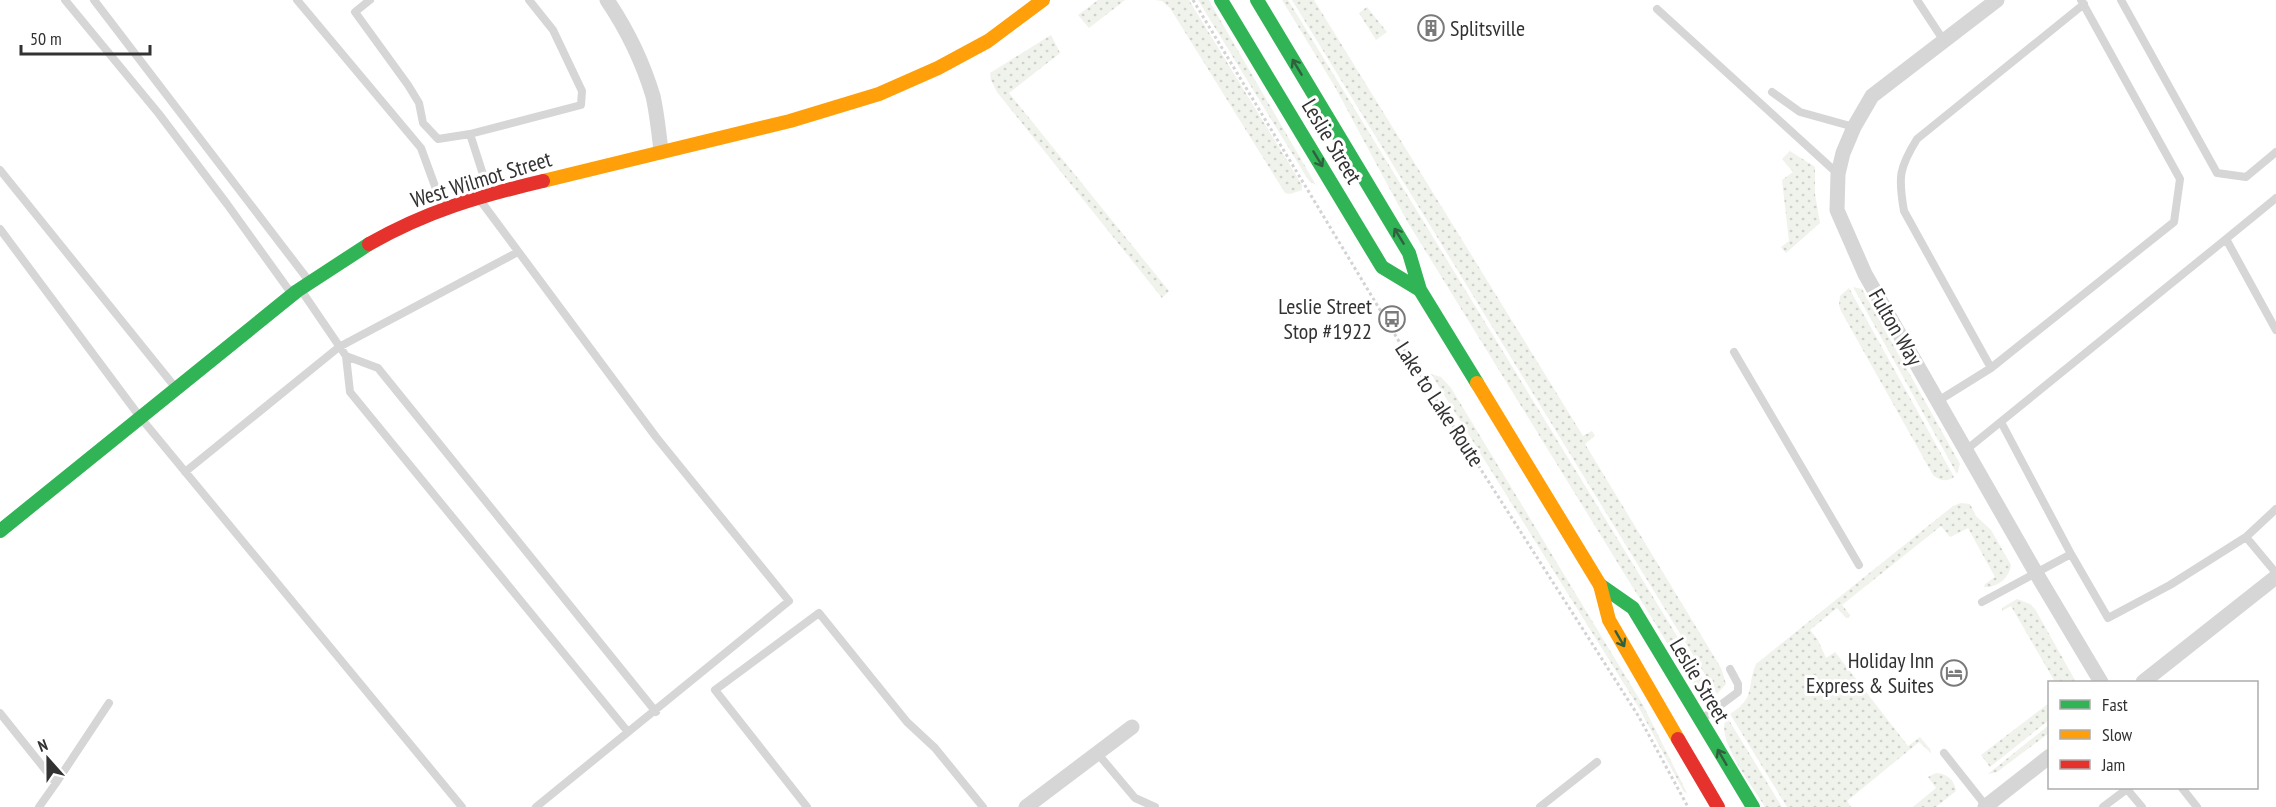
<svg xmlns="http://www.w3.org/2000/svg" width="2276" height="807" viewBox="0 0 2276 807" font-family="'PT Sans Narrow',sans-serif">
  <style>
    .grass { fill: url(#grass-dots) }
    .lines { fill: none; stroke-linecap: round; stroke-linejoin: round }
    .path { stroke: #d3d3d3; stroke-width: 3; stroke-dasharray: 3 3; stroke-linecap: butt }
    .lane { stroke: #d6d6d6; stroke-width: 8 }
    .street { stroke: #d6d6d6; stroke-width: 15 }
    .fast { stroke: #30b455; stroke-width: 14 }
    .slow { stroke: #ff9f0a; stroke-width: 14 }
    .jam { stroke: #e5322d; stroke-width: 14 }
    .oneway { stroke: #31603e }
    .labels { text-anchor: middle; stroke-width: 6; stroke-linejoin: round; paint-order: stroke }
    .poi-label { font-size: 22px; fill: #323232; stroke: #fff; text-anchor: end }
    .street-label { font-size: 22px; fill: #323232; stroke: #fff }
  </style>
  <defs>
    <pattern id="grass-dots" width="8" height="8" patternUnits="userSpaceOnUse" patternTransform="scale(1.5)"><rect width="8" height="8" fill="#f0f2ec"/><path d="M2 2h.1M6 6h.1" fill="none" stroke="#ced0cb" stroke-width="1.8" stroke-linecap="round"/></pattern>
  </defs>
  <rect width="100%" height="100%" fill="#fff"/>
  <!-- grass -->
  <path class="grass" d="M1098 0H1125L1089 28 1078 15Z
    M1155 0H1189L1302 185V190L1290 194 1285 193 1170 8 1162 1Z
    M1198 0H1209L1211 4 1316 185 1309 181Z
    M1282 0H1288L1713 695 1704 694 1693 685 1407 221 1335 87Z
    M1292 0H1314L1583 436 1592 431 1595 436 1585 444 1721 668 1726 684 1717 694Z
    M1367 7 1387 32 1376 40 1359 13Z
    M1051 35 1060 53 1009 93 1169 291 1162 298 997 92 991 80 990 73Z
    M1790 151 1815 167V194L1820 223 1786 253 1781 247 1789 241 1782 180 1793 172 1782 159Z
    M1853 287 1862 289 1960 464 1957 474Z
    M1849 288 1954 477C1946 482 1940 481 1933 475L1841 311 1839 305 1840 296Z
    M1431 374 1441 377 1451 388 1643 705 1687 793 1684 792 1639 708Z
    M1961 503 1970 504 1976 516 1991 530 2011 565C2009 578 1998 588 1984 587L1985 584 1995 577 1968 528 1950 537 1941 526 1842 605 1850 615 1849 618H1846L1837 608 1810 630 1818 640 1826 658 1835 652 1908 746 1920 737 1930 749 1931 753 1919 742 1847 801 1851 807H1787L1730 714C1757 697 1746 687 1756 664L1953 506Z
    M2017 599 2030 604 2035 609 2076 682H2055L2011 606 2002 611V608Z
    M2049 703V720L1990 767 1981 755Z
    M1727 717 1782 807H1765C1754 788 1713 737 1727 717Z
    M2049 725V733L1997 772 1988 774Z
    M1936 773C1947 774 1954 779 1956 791L1936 807H1913L1936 788 1928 777Z"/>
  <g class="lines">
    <!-- path -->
    <path class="path" d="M1193 0 1400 343 1639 717 1688 807"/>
    <!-- lane -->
    <path class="lane" d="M65 0 159 114 227 204 291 293
      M94 0 309 281
      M297 0 421 148 443 208
      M370 0 355 12 408 85 419 103 423 123 438 139 470 134
      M1917 0 1944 41
      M2121 0 2217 173 2246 177 2276 152
      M1657 9 1838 174
      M1772 92 1800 112 1854 127
      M0 170 175 387
      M489 193 470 134 581 105 582 91 553 30 529 0
      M480 200 656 437 789 601 536 807
      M0 229 140 417 462 807
      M2226 239 2276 198
      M301 290 346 356 350 392 628 732
      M1734 352 1859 565
      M346 356 378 368 656 712
      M1991 368 1904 211C1898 177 1899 168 1917 139L2084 4
      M1938 401 1991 368 2174 222 2180 179 2081 0
      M2001 422 2071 554
      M1966 450 2226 239 2276 330
      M185 472 339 347 518 252
      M2276 509 2246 537 2276 573
      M1982 602 2071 554 2108 618 2170 585 2246 537
      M0 713 56 783 109 703
      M1702 719 1738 692V684L1730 669
      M1944 753 1986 806
      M1098 754 1135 798 1155 807
      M2126 788 2142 807
      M2182 788 2197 807
      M39 807 56 783
      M807 807 715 690 819 613 907 722 935 748 983 807
      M1540 807 1597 762
      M2103 807 2127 789"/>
    <!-- street -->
    <path class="street" d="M607 0C626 28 643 63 653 96 657 114 659 133 661 151
      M1997 0 1872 96 1854 127 1843 153 1838 174 1837 210 1865 274 2036 573 2101 682
      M2143 682 2276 577
      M1026 807 1132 727
      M1985 807 2050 756"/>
    <!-- fast -->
    <path class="fast" d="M1221 0 1382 267 1420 290
      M1257 0 1409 253 1420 290 1477 383
      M0 531 297 291 369 244
      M1600 585 1633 608 1753 807"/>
    <!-- slow -->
    <path class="slow" d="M543 181 790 121 879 94 938 68 988 41 1043 0
      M1477 383 1600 585 1609 620 1678 739"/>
    <!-- jam -->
    <path class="jam" d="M369 244C427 211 479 196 543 181
      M1678 739 1718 807"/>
  </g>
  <!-- one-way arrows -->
  <defs><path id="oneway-shaft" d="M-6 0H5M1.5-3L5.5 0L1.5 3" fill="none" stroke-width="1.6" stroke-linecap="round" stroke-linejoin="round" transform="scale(1.5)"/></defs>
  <g class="oneway">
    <use href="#oneway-shaft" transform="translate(1297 67) rotate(-121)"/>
    <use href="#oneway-shaft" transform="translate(1318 159) rotate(59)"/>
    <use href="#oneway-shaft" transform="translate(1399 236) rotate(-121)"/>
    <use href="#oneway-shaft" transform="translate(1620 639) rotate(60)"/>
    <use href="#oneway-shaft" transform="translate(1722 757) rotate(-120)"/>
  </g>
  <!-- icons -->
  <defs>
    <g id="building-ring" transform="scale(1.35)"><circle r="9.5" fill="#fff" stroke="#7a7a7a" stroke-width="1.5"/><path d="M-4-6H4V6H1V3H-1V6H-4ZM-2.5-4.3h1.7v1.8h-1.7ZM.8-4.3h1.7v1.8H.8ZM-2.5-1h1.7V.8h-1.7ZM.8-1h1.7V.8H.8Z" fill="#7a7a7a"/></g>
    <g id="bus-ring" transform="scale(1.35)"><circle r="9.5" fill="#fff" stroke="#7a7a7a" stroke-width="1.5"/><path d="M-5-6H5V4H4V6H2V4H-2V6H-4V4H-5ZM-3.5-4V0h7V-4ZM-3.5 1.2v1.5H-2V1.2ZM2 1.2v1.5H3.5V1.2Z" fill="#7a7a7a"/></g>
    <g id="hotel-ring" transform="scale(1.35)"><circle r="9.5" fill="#fff" stroke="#7a7a7a" stroke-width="1.5"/><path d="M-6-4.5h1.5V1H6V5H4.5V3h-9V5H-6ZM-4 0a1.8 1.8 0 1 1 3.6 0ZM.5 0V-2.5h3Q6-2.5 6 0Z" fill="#7a7a7a"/></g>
  </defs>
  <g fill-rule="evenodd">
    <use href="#building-ring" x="1431" y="28"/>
    <use href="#bus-ring" x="1392" y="319"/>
    <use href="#hotel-ring" x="1954" y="673"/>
  </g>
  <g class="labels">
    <!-- poi labels -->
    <g class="poi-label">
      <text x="1450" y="36" text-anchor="start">Splitsville</text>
      <text x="1372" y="314">Leslie Street<tspan x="1372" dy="25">Stop #1922</tspan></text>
      <text x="1934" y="668">Holiday Inn<tspan x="1934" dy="25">Express &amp; Suites</tspan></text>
    </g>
    <!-- street labels -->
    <g class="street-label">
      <text transform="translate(1332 141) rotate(59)" y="8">Leslie Street</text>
      <text transform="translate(481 179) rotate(-17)" y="8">West Wilmot Street</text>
      <text transform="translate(1896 327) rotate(60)" y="8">Fulton Way</text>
      <text transform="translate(1440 404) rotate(57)" y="8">Lake to Lake Route</text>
      <text transform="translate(1700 680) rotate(59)" y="8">Leslie Street</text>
    </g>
  </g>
  <!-- legend -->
  <rect x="2048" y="681" width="210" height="108" fill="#ffffff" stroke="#adadad" stroke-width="1.5"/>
  <rect x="2060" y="700" width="30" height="9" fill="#30b455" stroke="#adadad" stroke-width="1.5"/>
  <text x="2102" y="711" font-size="18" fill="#323232">Fast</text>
  <rect x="2060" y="730" width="30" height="9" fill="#ff9f0a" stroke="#adadad" stroke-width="1.5"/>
  <text x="2102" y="741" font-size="18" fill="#323232">Slow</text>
  <rect x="2060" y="760" width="30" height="9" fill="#e5322d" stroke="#adadad" stroke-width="1.5"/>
  <text x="2102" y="771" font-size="18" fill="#323232">Jam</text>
  <!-- north arrow -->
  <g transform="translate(48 759) rotate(339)" stroke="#ffffff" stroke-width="4.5" paint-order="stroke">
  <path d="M0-4.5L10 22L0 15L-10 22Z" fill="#323232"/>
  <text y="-9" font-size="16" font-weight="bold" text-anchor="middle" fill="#323232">N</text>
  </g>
  <!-- scale -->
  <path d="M21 45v9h129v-9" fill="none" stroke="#323232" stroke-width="3"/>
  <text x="30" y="45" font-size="18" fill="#323232" stroke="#ffffff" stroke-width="4.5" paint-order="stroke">50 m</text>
</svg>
